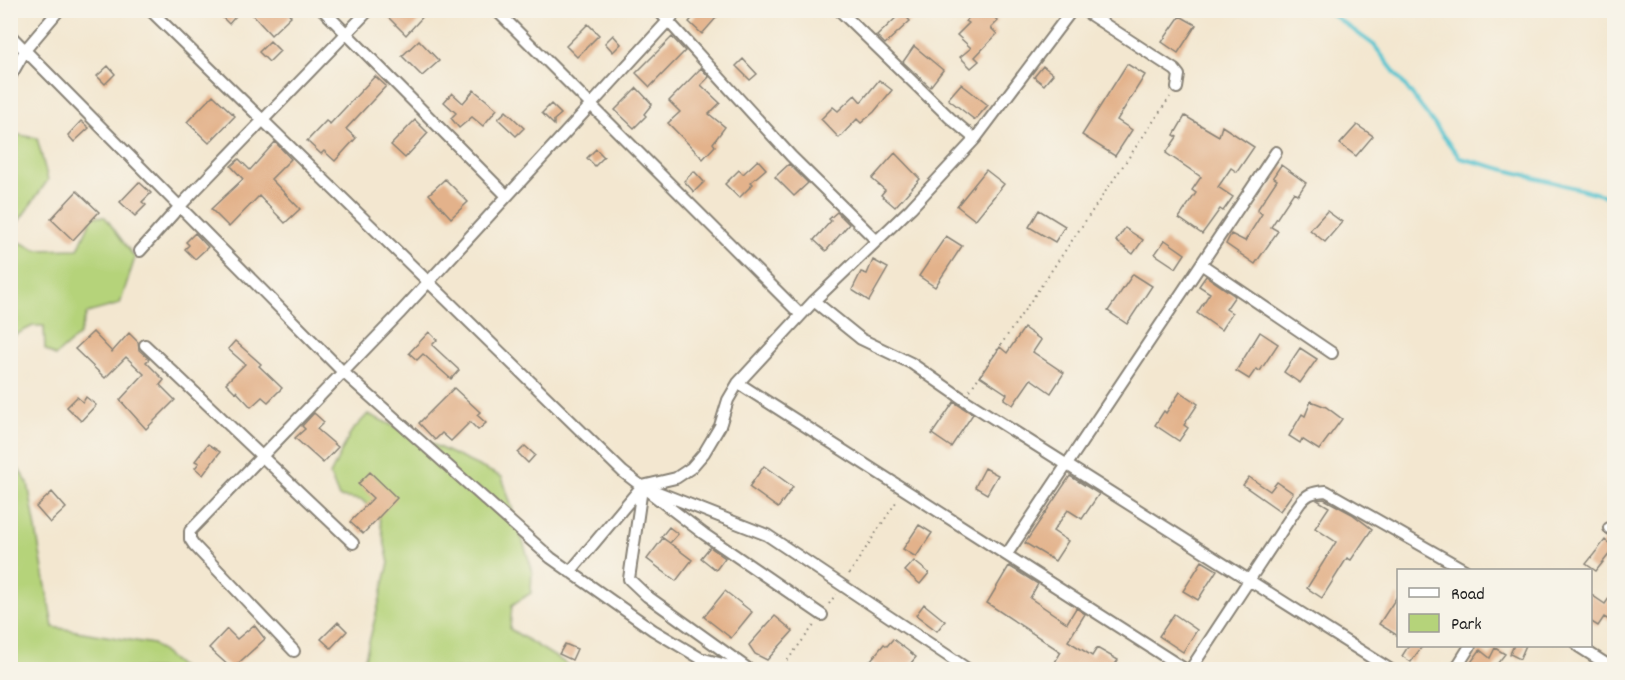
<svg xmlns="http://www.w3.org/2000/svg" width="1625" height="680" viewBox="0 0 1625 680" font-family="Dekko,sans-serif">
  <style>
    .green { fill: #b5d37a; stroke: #68784b; stroke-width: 1.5 }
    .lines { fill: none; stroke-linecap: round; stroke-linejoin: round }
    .stream { stroke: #57c4d0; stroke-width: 4 }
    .building { fill: #e3b28b }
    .street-casing { stroke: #888276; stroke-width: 14 }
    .path { stroke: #888276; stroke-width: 2; stroke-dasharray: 1.5 4.5; stroke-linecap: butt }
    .street { stroke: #fff; stroke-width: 10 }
  </style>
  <rect width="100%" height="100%" fill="#f7f3e8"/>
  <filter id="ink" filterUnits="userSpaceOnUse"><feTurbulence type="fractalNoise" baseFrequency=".0167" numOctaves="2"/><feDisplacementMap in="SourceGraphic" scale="12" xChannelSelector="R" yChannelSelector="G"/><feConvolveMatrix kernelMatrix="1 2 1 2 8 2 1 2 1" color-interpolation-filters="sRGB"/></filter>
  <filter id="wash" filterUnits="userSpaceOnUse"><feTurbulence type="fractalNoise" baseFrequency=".008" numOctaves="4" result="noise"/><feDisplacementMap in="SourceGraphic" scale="24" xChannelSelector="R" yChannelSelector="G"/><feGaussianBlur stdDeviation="1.35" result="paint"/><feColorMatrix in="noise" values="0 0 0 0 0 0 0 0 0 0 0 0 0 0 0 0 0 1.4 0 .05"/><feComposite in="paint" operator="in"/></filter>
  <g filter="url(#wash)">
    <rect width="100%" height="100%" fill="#f3e7d0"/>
    <!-- green -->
    <path class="green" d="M13 134 37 138 48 180 14 228 15 240 37 250 78 249 93 216 105 217 135 258 120 304 87 313 79 335 55 356 45 349 44 326H33L11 337 10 137Z
      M368 414 502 477 532 569 531 593 512 605 510 629 575 669H348L365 658 389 563 379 517 362 500 339 497 330 475 351 432Z
      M11 458 28 483 53 627 153 644 183 669H11Z"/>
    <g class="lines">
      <!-- stream -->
      <path class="stream" d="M1326 10 1374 45 1460 158 1614 198"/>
    </g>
    <g id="blocks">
      <!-- building -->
      <path class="building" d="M215 10H241L229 24Z
        M248 10H286L291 16 271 35Z
        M381 10H429L406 35Z
        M700 10H723L702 34 689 22Z
        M975 10H987L998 21 991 28 997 34 975 57 979 61 971 68 960 57 971 48 957 35 969 23 966 21Z
        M902 12 910 21 885 44 877 36Z
        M1180 16 1196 25 1178 53 1162 42Z
        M588 24 599 35 577 57 566 46Z
        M613 35 621 44 613 52 605 43Z
        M672 37 685 51 650 87 636 73Z
        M419 40 439 61 422 76 402 56Z
        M270 41 280 51 269 62 259 52Z
        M914 46 943 70 930 87 903 62Z
        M743 59 757 74 750 80 736 66Z
        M1127 64 1145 75 1117 120 1132 130 1115 156 1082 135Z
        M108 66 115 74 105 84 97 76Z
        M1043 66 1053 74 1044 85 1034 77Z
        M701 68 709 77 701 85 720 103 709 114 725 127 713 143 715 146 703 159 668 123 680 112 669 101Z
        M375 76 386 86 346 129 356 138 335 161 324 151 321 154 307 141 326 121 330 124Z
        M879 80 892 90 874 112 861 123 857 119 839 138 821 119 833 107 838 111 855 95 861 102Z
        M961 84 988 105 975 120 948 99Z
        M637 88 652 104 644 114 646 116 634 128 615 110Z
        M474 90 497 109 483 126 472 117 459 128 451 118 456 113 444 102 452 93 463 103Z
        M213 95 235 116 209 143 187 122Z
        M551 104 561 114 554 120V125L542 113Z
        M506 111 524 128 516 136 498 119Z
        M1185 116 1219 136 1222 126 1254 147 1237 172 1231 168 1218 187 1233 197 1223 211 1220 209 1202 234 1179 218 1196 193 1192 190 1201 177 1166 153 1177 137 1174 135Z
        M415 120 428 133 405 158 391 145Z
        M81 121 89 128 74 142 68 135Z
        M1357 125 1373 136 1356 156 1340 144Z
        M275 142 291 159 271 179 300 209 285 223 259 196 229 227 211 209 243 179 231 166 239 159 250 170Z
        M596 149 604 157 595 166 587 158Z
        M895 153 920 179 895 207 881 195 885 190 872 179Z
        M758 160 766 169 751 182 753 184 739 198 725 184 739 170 743 174Z
        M789 164 808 183 794 196 775 177Z
        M1281 165 1306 183 1298 195 1294 192 1271 227 1278 231 1255 264 1226 244 1231 234 1245 241 1262 214 1257 210 1277 180 1273 177Z
        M986 170 1004 184 975 220 957 206Z
        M694 171 704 182 694 192 684 181Z
        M445 179 468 202 451 218 429 194Z
        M139 182 151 193 142 202 146 205 135 216 120 202Z
        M77 191 99 212 73 240 51 219Z
        M1039 210 1065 226 1055 242 1029 227Z
        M1327 211 1342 222 1325 242 1310 230Z
        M837 212 849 224 826 251 814 240 831 221 829 219Z
        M1125 228 1143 240 1133 254 1116 241Z
        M195 233 208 247 195 259 185 249 189 245 186 242Z
        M946 236 962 246 935 287 919 276Z
        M1165 240 1185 254 1176 268 1155 254Z
        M873 260 888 268 869 301 852 290 861 272 867 274Z
        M1133 274 1152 286 1127 324 1108 311Z
        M1206 276 1235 296 1226 309 1232 313 1221 330 1197 313 1210 293 1199 286Z
        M1024 328 1041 340 1033 352 1064 373 1051 393 1031 379 1013 405 1004 399 1007 394 980 376 1000 347 1007 353Z
        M93 332 112 352 129 333 138 342 139 350 149 359 146 362 164 380 160 385 175 400 146 429 120 400 144 374 126 357 105 378 75 349Z
        M429 332 437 340 432 345 459 370 451 379 423 354 417 360 409 353Z
        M1260 332 1278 344 1260 371 1256 369 1249 379 1236 371Z
        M235 341 261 364 259 366 282 388 268 402 262 397 251 407 236 391 235 392 226 383 245 364 228 349Z
        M1300 348 1317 359 1300 383 1284 372Z
        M454 388 480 412 477 415 486 423 478 430 470 422 451 441 442 433 435 440 419 423Z
        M1180 392 1198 404 1184 425 1188 428 1179 441 1155 425 1164 411 1166 413Z
        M77 397 83 402 86 397 96 405 81 421 67 407Z
        M1311 401 1326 407 1342 419 1319 450 1302 439 1300 443 1289 436 1302 414 1305 416Z
        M954 402 973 414 951 447 932 434Z
        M314 413 324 422 317 429 338 447 323 463 295 438 305 429 302 426Z
        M208 444 220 452 203 475 195 468 199 463 195 461Z
        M525 446 535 455 528 463 518 453Z
        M764 466 793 487 778 508 749 487Z
        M985 468 998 475 987 494 975 487Z
        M370 472 397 498 363 534 350 522 373 498 358 484Z
        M1070 476 1099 494 1082 519 1068 510 1053 531 1068 541 1055 561 1025 543Z
        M1249 477 1270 491 1277 482 1293 493 1280 511 1243 485Z
        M52 492 66 508 50 523 36 507Z
        M1324 499 1352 514 1372 529 1351 560 1347 558 1322 598 1307 588 1336 542 1315 528 1329 507 1317 500Z
        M919 525 932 533 916 557 903 549Z
        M669 527 678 534 670 543 661 537Z
        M663 538 692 560 676 581 647 559Z
        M1605 540 1614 548 1596 571 1586 564Z
        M710 547 725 558 716 570 701 558Z
        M914 561 929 573 920 584 905 571Z
        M1202 561 1217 570 1198 600 1183 591Z
        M1009 566 1038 584 1030 598 1067 623 1076 608 1085 614 1068 641 1092 656 1097 648 1118 660 1112 669H1087L1080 665 1078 669H1051L1061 652 987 603Z
        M725 591 752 612 731 638 704 617Z
        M1614 591V623L1604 617 1598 626 1590 621V594L1605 604Z
        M1398 595V636L1379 624Z
        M924 604 945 621 937 631 916 615Z
        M1174 614 1197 630 1183 652 1159 636Z
        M775 616 793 631 767 660 755 654 749 645Z
        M338 622 347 631 331 648 321 639Z
        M254 625 265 639 232 669 209 648 227 629 237 639Z
        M893 639 916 657 906 669H881L870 661 884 644 887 646Z
        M565 644 577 649 572 660 559 654Z
        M1409 645H1423L1411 662 1402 656Z
        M1514 645H1526L1520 659 1510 654Z
        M1495 648 1505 654 1493 669H1466L1480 650 1490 658Z"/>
    </g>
  </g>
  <g filter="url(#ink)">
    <use href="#blocks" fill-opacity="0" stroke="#888276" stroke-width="1.5"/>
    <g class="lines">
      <!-- street casing -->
      <g class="street-casing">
        <path id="street" d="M150 10 623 472 704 534 822 615
          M323 10 507 196
          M496 10 801 315
          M658 10 791 156 877 241
          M839 10 950 118 975 139
          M1083 10 1175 70 1179 75 1177 88
          M10 35 343 372 551 558 653 630 700 658 745 670
          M10 77 26 49 59 10
          M140 251 181 205 369 10
          M1201 264 1332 353
          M814 301 861 339 911 363 963 399 1391 670
          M145 345 353 543
          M738 383 1186 670
          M642 488 629 579 647 596 747 668
          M655 491 767 535 969 670
          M1609 528 1614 531
          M1007 554 1276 152
          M570 572 642 486 676 478 691 468 704 453 720 426 728 400 738 383 814 301 911 208 975 139 1072 10
          M1578 646 1614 669
          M294 651 194 545 190 539V531L399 314 678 10
          M1190 670 1298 506C1306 494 1312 492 1326 491L1465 570
          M1455 670 1470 646"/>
      </g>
      <!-- path -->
      <path class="path" d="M970 390 1170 97
        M849 574 898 499
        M829 604 836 594
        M780 670 815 624"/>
      <!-- street -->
      <use href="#street" class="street"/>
    </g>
  </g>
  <!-- margin -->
  <rect width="1625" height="680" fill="none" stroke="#f7f3e8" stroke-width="36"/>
  <!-- legend -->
  <rect x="1397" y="569" width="195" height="78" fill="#f7f3e8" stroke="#9f9d96" stroke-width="1.5"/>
  <rect x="1409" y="588" width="30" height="9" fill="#ffffff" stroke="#9f9d96" stroke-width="1.5"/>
  <text x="1451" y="599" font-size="18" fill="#1c1c1c">Road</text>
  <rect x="1409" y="614" width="30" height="18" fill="#b5d37a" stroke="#9f9d96" stroke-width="1.5"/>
  <text x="1451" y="629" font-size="18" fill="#1c1c1c">Park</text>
</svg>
